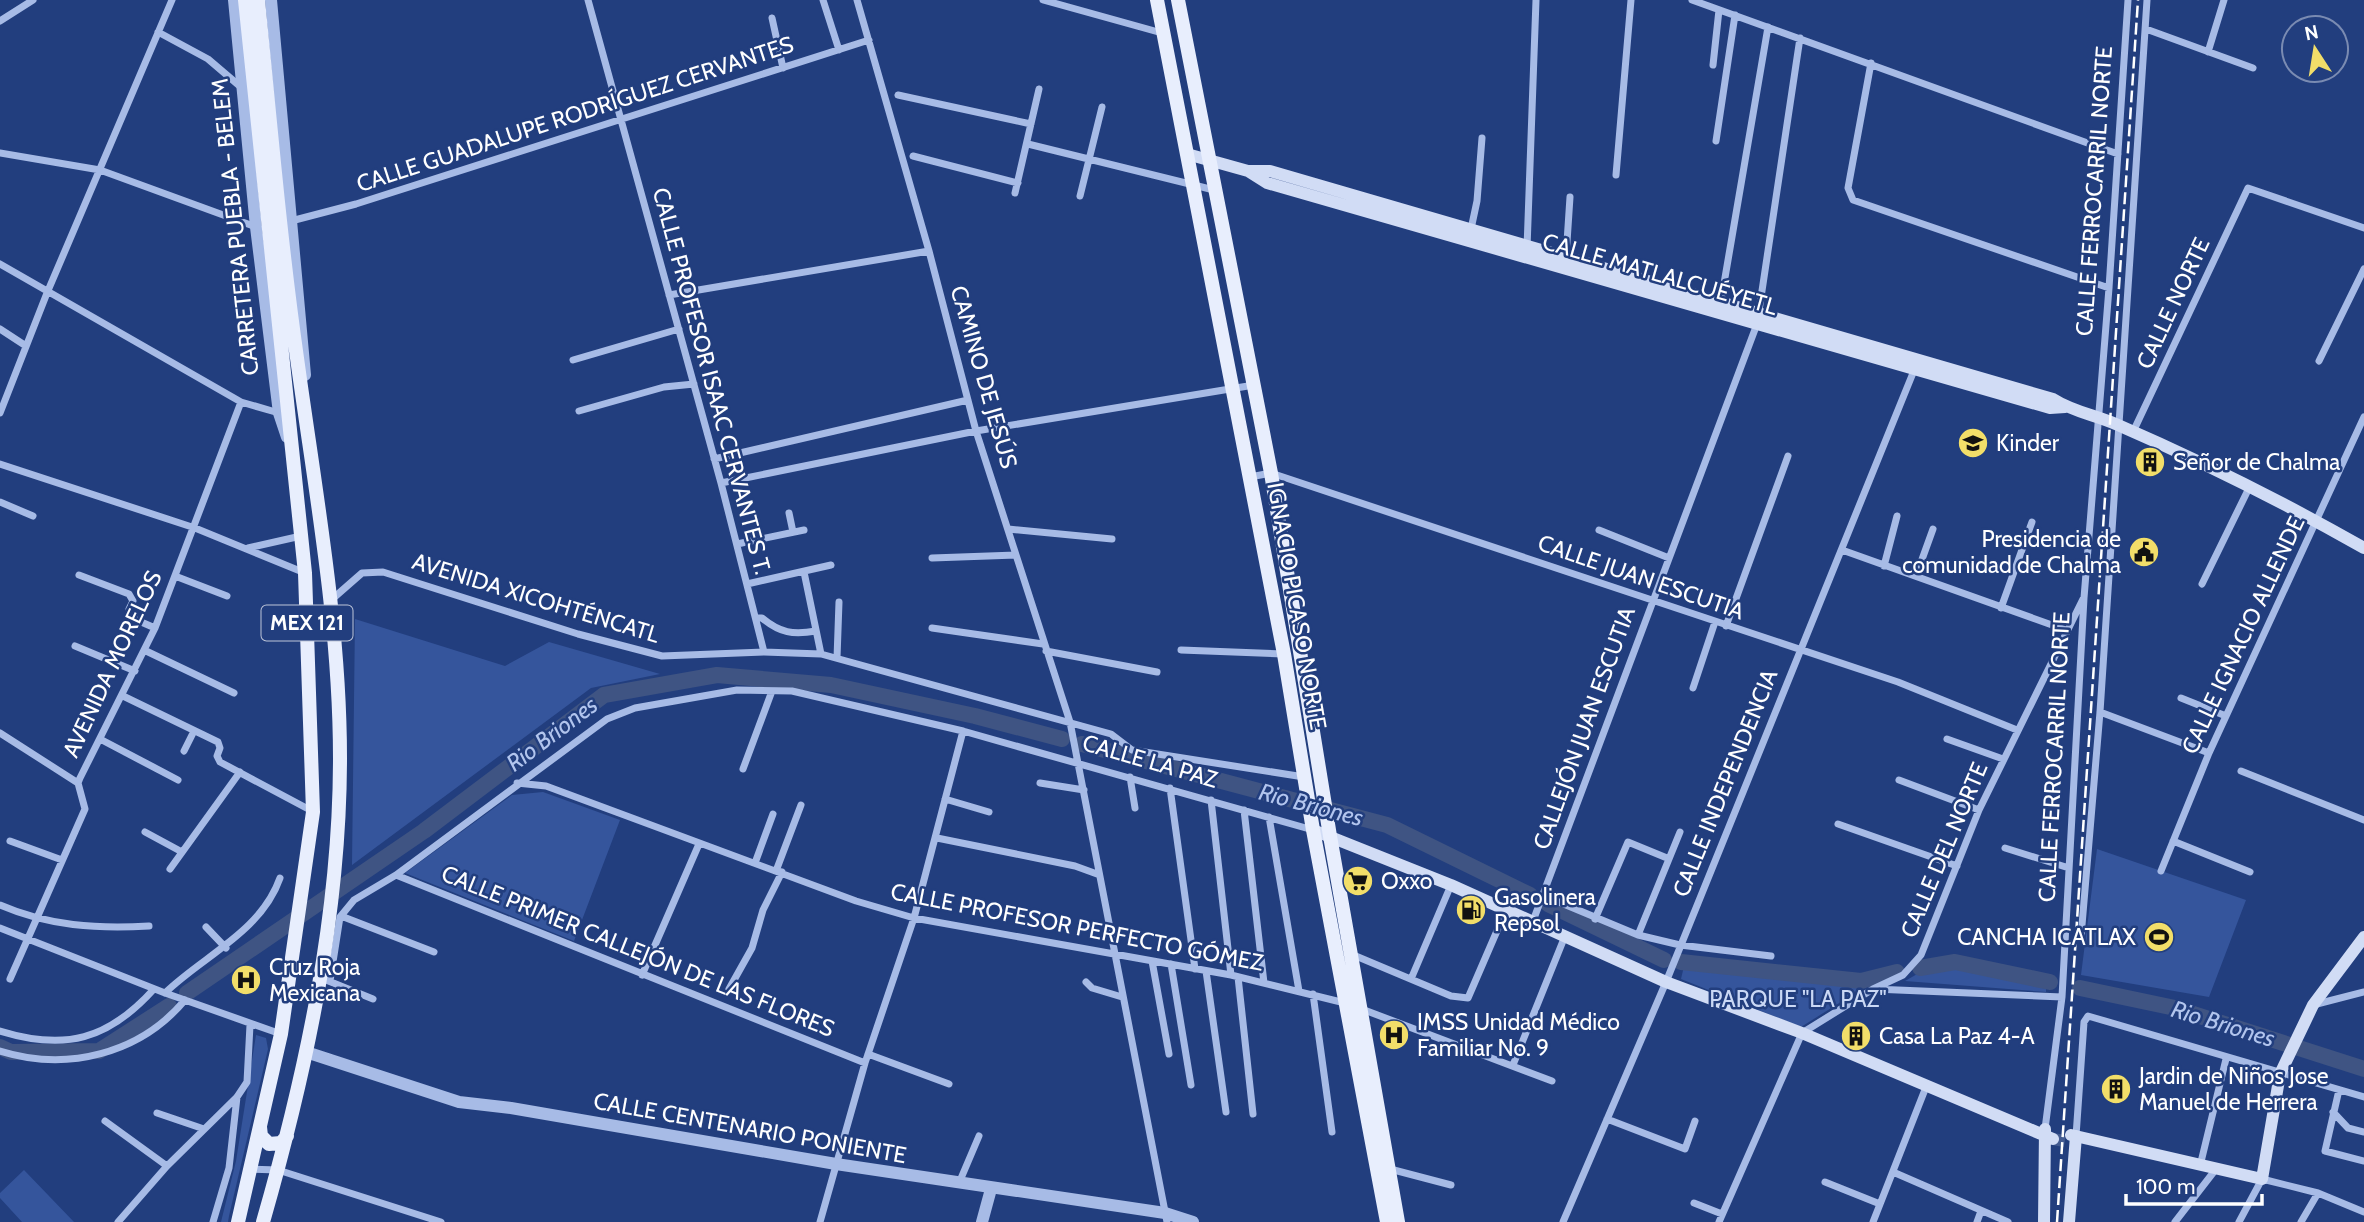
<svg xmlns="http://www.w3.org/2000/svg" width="2364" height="1222" viewBox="0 0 2364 1222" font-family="Cabin,sans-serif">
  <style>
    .green { fill: #35559c }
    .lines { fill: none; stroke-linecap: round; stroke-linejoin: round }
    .river { stroke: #3f5483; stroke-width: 16 }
    .secondary-tunnel { stroke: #435b91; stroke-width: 12; stroke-dasharray: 12 6; stroke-linecap: butt }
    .minor { stroke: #a7bbe6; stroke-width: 7 }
    .tertiary { stroke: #a7bbe6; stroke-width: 12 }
    .secondary { stroke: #d1dcf5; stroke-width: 12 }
    .primary { stroke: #e8eefd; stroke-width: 14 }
    .rail { stroke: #fff; stroke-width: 2.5; stroke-dasharray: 12 5; stroke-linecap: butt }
    .labels { text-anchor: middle; stroke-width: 5; stroke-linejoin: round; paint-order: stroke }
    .shield { fill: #223e7e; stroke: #bdc5d8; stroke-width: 2 }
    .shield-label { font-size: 21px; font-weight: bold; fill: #fff }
    .street-label { font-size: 23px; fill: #fff; stroke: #223e7e }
    .poi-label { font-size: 23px; fill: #fff; stroke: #223e7e; text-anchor: start }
    .park-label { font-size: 23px; fill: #cad8f5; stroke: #223e7e }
    .water-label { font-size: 24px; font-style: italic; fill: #b2c5ee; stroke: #223e7e }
  </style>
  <rect width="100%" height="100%" fill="#223e7e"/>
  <!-- green -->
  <path class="green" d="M355 619 505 666 549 642 660 674 591 688 352 865Z
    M543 792 620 820 574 941 405 873 512 795Z
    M2097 849 2246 900 2209 997 2081 975Z
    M1685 962 1861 981 1871 983 1801 1027 1681 979Z
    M1953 968 2046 984V992L1905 981 1919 973Z
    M256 1035 266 1038 268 1049 229 1216 228 1222H221L236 1161Z
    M24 1170 74 1222H22L0 1198V1193Z"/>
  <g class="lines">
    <!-- river -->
    <path class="river" d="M1082 744 1387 825 1530 895
      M1548 904 1664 960
      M1681 962 1861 981 1897 972
      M1920 968 1955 962 2050 982
      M2080 988 2175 1008 2364 1069
      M187 993 424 831 604 695 717 675 831 685 975 716 1062 739
      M0 1047 11 1052 99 1051 169 1006"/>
    <!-- secondary-tunnel -->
    <path class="secondary-tunnel" d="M2053 1139 2070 1142"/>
    <!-- minor -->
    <path class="minor" d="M588 0 721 483 764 652
      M823 0 839 50
      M857 0 929 251 976 431 1070 722 1167 1222
      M1043 0 1162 33
      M1692 0 2118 154
      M772 18 783 68
      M0 21 33 0
      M2146 29 2253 68
      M158 32 208 59 242 88
      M2208 52 2224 0
      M1871 63 1848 188 1853 200 2109 288
      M1713 65 1719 10
      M898 95 1031 124
      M1716 141 1735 15
      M1028 144 1214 190
      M0 153 100 170 256 227
      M913 156 1018 183
      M1616 175 1631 0
      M1015 193 1039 89
      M1080 196 1102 107
      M291 221 356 204 869 40
      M1471 229 1477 201 1482 138
      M1527 248 1536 0
      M1566 257 1570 197
      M0 264 241 402 279 413
      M669 295 929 251
      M1721 301 1768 27
      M0 329 26 346
      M573 360 679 329
      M2319 361 2364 269
      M579 411 664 387 694 384
      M0 413 47 293 172 0
      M2133 432 2248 188 2364 228
      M714 459 968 400
      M0 464 195 528 305 573
      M1250 477 1271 473 1898 682 2017 730
      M721 483 976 431 1254 385
      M0 502 33 516
      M789 513 793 532
      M1008 529 1112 539
      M1599 530 1669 558
      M737 544 804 530
      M248 548 301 536
      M1842 550 2066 630
      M932 558 1016 555
      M1884 566 1897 516
      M804 572 821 654
      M79 575 129 594 133 601 129 609 132 618 155 628
      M175 576 227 596
      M1916 576 1933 529
      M747 584 831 565
      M2202 584 2249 488
      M330 601 362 573 383 572 578 634 662 656 764 652 821 654 1111 734 1132 750 1304 777
      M2001 608 2032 522
      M756 618H762C780 633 793 635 816 631
      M1726 626 1788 456
      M932 628 1043 644
      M75 646 135 671
      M144 650 234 693
      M1181 650 1283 654
      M1046 651 1157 672
      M837 658 839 602
      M1693 688 1715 622
      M123 696 218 742 220 748 217 756 220 762 312 811
      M2181 698 2226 716
      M2100 712 2209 753
      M0 733 78 783
      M100 739 178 780
      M1947 739 2003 759
      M184 751 194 731
      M743 769 772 691
      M2241 771 2364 820
      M1130 777 1135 808
      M1899 780 1979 810
      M517 783 546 786 856 901 914 918 1231 975 1345 1003
      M1040 783 1084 790
      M1170 788 1195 969
      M945 799 989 812
      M1211 800 1231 975
      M1244 810 1264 983
      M1269 817 1299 991
      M1838 824 1957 866
      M145 832 182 852
      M937 838 1075 866 1097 874
      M10 841 62 860
      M2173 841 2250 872
      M2005 848 2069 868
      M755 863 773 814
      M170 869 240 772
      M776 871 801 805
      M2161 871 2209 753 2364 417
      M396 875 865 1063
      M1542 895 1638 935 1680 945 1771 956
      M0 905C48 926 97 929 149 926
      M341 916 434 952
      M1595 919 1628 842 1667 858
      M1533 921 1757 324 1800 38
      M206 927 226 948
      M0 928 165 993 281 1034
      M1638 935 1680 832
      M2081 937 2100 712 2147 0
      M1351 954 1451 996 1468 998 1506 910
      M1152 961 1169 1054
      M1171 964 1191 1085
      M1206 971 1226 1112
      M642 975 699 844
      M1238 977 1253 1114
      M10 979 85 809 78 783 80 778 155 628 241 402
      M1411 979 1451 885
      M326 980 373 999
      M330 981 340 917 354 900 396 875 607 719 635 708 737 690 792 691 963 731 1313 830
      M1086 982 1092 988 1122 997
      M729 989 752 948 763 910 782 872
      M1874 989 2062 997
      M165 993C203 956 261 932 280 878
      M1313 994 1332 1132
      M2313 1005 2364 992
      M1359 1008 1552 1081
      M0 1031C65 1051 108 1040 154 989
      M0 1051C67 1072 140 1054 185 1000
      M868 1054 949 1084
      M1513 1065 1565 936
      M2339 1090 2325 1151 2364 1161
      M2333 1112 2348 1128 2364 1132
      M157 1113 204 1129
      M1607 1119 1685 1149 1695 1121
      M105 1121 167 1166
      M2045 1129 2062 997 2084 598 2109 288 2128 0
      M2076 1136 2084 1022 2088 1016 2364 1097
      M2200 1166 2226 1059
      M250 1169 278 1170 441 1222
      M1390 1169 1451 1185
      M1893 1172 2008 1222
      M1825 1182 1880 1204
      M959 1183 979 1136
      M1694 1203 1722 1214
      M118 1222 167 1166 237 1097 247 1082 250 1025
      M213 1222 229 1168 237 1097
      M820 1222 865 1063 914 918 963 731
      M1563 1222 1666 982 1915 368
      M1719 1222 1802 1033 1873 989 1903 975 1921 955 1979 810 2083 599
      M1873 1222 1926 1087
      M1977 1222 1981 1211
      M2175 1222 2216 1169
      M2239 1222 2262 1179 2318 1193 2364 1212
      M2301 1222 2318 1193"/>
    <!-- tertiary -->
    <path class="tertiary" d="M234 0 256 227 279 413 287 437
      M271 0 305 375
      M306 1052 459 1102 511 1108 836 1164 1165 1213 1193 1222
      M982 1222 991 1189"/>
    <!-- secondary -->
    <path class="secondary" d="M1187 154 1248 171 1267 183 2050 408 2065 407
      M1248 171H1270L2053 399C2073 412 2096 415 2118 425 2201 461 2285 503 2364 548
      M1313 830 1451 885 1666 982 1802 1033 2053 1139
      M2071 1135 2262 1179 2280 1074 2313 1005 2364 937
      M2044 1222 2045 1129
      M2069 1222 2076 1136"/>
    <!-- primary -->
    <path class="primary" d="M258 0C270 119 280 239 297 358 315 490 340 624 340 758 340 915 306 1072 263 1222
      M1157 0 1284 654 1313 830 1387 1222
      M1178 0 1271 473 1330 836 1398 1222
      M260 1127 261 1136 269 1144 281 1143 287 1136
      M238 1222 281 1034 313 812 305 573 245 0"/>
    <!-- rail -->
    <path class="rail" d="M2057 1222 2138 0"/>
  </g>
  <!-- icons -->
  <defs>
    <g id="school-disc" transform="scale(1.575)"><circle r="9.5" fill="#f2de69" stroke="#223e7e"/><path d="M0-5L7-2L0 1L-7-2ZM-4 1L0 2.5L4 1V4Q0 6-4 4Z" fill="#111"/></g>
    <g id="building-disc" transform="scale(1.575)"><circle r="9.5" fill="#f2de69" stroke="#223e7e"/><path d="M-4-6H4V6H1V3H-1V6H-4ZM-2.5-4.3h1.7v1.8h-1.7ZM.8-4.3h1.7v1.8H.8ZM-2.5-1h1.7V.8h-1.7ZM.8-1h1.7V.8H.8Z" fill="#111"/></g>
    <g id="civic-disc" transform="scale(1.575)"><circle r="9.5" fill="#f2de69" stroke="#223e7e"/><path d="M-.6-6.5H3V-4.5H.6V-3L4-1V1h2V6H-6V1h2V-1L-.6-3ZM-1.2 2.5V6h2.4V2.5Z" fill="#111"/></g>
    <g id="supermarket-disc" transform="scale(1.575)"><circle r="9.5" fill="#f2de69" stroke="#223e7e"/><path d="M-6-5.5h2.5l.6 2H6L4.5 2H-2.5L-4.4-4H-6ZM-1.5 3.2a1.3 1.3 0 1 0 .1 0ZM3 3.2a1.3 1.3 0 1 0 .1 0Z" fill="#111"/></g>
    <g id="fuel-disc" transform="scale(1.575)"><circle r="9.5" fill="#f2de69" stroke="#223e7e"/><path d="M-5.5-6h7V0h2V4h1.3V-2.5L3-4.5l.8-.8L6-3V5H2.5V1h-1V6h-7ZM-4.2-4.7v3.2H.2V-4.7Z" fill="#111"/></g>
    <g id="stadium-disc" transform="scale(1.575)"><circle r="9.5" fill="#f2de69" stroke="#223e7e"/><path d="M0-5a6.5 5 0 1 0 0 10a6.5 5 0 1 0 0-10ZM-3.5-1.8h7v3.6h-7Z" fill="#111"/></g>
    <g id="hospital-disc" transform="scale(1.575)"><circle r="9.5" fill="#f2de69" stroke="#223e7e"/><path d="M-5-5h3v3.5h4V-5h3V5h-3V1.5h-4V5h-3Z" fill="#111"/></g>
  </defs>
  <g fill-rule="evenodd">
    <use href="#school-disc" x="1973" y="443"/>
    <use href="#building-disc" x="2150" y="462"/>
    <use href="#civic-disc" x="2144" y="552"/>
    <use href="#supermarket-disc" x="1358" y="881"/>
    <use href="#fuel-disc" x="1471" y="910"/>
    <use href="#stadium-disc" x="2159" y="937"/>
    <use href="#hospital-disc" x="246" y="980"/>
    <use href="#hospital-disc" x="1394" y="1035"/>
    <use href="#building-disc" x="1856" y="1036"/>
    <use href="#building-disc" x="2116" y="1089"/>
  </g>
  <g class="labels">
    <!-- shield labels -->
    <rect class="shield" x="261.5" y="605.5" width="91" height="35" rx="5"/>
    <g class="shield-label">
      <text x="307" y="630">MEX 121</text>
    </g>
    <!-- street labels -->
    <g class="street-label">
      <text transform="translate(575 114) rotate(-18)" y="8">CALLE GUADALUPE RODRÍGUEZ CERVANTES</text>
      <text transform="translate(2094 191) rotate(-86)" y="8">CALLE FERROCARRIL NORTE</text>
      <text transform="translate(235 227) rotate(-96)" y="8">CARRETERA PUEBLA - BELEM</text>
      <text transform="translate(1660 274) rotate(16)" y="8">CALLE MATLALCUÉYETL</text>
      <text transform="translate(2173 303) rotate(-65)" y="8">CALLE NORTE</text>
      <text transform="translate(984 377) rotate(74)" y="8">CAMINO DE JESÚS</text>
      <text transform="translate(712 381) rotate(75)" y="8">CALLE PROFESOR ISAAC CERVANTES T.</text>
      <text transform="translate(1641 577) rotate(19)" y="8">CALLE JUAN ESCUTIA</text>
      <text transform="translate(536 598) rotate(17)" y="8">AVENIDA XICOHTÉNCATL</text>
      <text transform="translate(1297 606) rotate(80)" y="8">IGNACIO PICASO NORTE</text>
      <text transform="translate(2243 635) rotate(-65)" y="8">CALLE IGNACIO ALLENDE</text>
      <text transform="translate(112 664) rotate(-65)" y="8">AVENIDA MORELOS</text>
      <text transform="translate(1584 728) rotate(-70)" y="8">CALLEJÓN JUAN ESCUTIA</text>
      <text transform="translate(2054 757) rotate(-87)" y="8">CALLE FERROCARRIL NORTE</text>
      <text transform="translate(1150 761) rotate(16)" y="8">CALLE LA PAZ</text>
      <text transform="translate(1725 783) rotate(-68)" y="8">CALLE INDEPENDENCIA</text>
      <text transform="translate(1944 850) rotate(-67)" y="8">CALLE DEL NORTE</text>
      <text transform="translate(1077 927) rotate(11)" y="8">CALLE PROFESOR PERFECTO GÓMEZ</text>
      <text transform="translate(638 951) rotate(22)" y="8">CALLE PRIMER CALLEJÓN DE LAS FLORES</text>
      <text transform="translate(750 1128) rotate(10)" y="8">CALLE CENTENARIO PONIENTE</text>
    </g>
    <!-- poi labels -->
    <g class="poi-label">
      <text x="1996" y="451">Kinder</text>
      <text x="2173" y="470">Señor de Chalma</text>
      <text x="2121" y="547" text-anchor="end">Presidencia de<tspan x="2121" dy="26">comunidad de Chalma</tspan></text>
      <text x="1381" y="889">Oxxo</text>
      <text x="1494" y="905">Gasolinera<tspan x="1494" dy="26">Repsol</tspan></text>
      <text x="2136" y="945" text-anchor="end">CANCHA ICATLAX</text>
      <text x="269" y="975">Cruz Roja<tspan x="269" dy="26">Mexicana</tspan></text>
      <text x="1417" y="1030">IMSS Unidad Médico<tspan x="1417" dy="26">Familiar No. 9</tspan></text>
      <text x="1879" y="1044">Casa La Paz 4-A</text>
      <text x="2139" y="1084">Jardin de Niños Jose<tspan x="2139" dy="26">Manuel de Herrera</tspan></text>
    </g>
    <!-- park labels -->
    <g class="park-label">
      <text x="1798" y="1007">PARQUE "LA PAZ"</text>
    </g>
    <!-- water labels -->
    <g class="water-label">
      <text transform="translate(552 734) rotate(-37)" y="8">Rio Briones</text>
      <text transform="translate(1311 805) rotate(15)" y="8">Rio Briones</text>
      <text transform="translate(2223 1024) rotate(17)" y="8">Rio Briones</text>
    </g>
  </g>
  <!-- north arrow -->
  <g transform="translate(2315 49) rotate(348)"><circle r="33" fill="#223e7e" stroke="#7a8bb2" stroke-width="2"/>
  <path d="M0-5L12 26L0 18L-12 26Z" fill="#f2de69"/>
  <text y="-10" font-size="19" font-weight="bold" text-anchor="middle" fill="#ffffff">N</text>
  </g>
  <!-- scale -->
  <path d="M2126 1194v10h136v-10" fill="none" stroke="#ffffff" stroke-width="3.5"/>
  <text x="2136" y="1194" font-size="21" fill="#ffffff" stroke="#223e7e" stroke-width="5" paint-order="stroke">100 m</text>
</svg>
